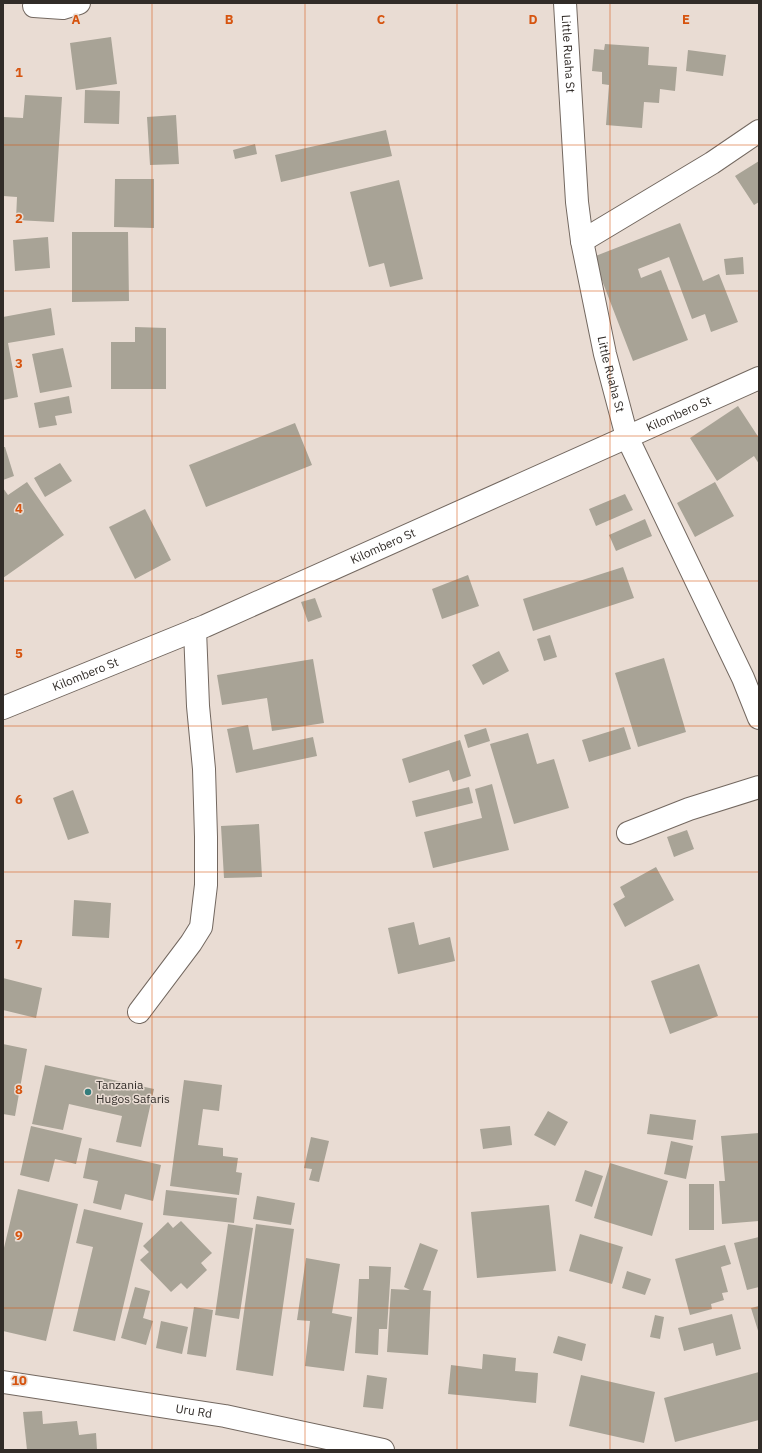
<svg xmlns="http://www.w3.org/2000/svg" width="762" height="1453" viewBox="0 0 762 1453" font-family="'IBM Plex Sans',sans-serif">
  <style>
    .building { fill: #a8a396 }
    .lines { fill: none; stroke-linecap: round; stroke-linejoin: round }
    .street-casing { stroke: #736860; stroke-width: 24 }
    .secondary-casing { stroke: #736860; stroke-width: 24 }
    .street { stroke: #fff; stroke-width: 22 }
    .secondary { stroke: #fff; stroke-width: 22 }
    .grid { fill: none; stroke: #d6540f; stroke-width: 1; stroke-opacity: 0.55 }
    .poi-dot { fill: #347d7c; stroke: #e9dcd3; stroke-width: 1.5 }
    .labels { text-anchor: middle; stroke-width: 3; stroke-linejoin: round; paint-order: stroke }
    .street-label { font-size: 12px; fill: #312c28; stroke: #e9dcd3 }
    .poi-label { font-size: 12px; fill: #312c28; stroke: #e9dcd3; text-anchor: start }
    .grid-label { font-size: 13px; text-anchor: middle; font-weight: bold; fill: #d6540f; stroke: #e9dcd3; stroke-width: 3; stroke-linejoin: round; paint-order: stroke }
  </style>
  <rect width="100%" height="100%" fill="#e9dcd3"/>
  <!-- building -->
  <path class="building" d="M111 37 117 84 76 90 70 43Z
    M605 44 649 47 648 65 677 67 675 91 660 89 659 103 644 102 642 128 606 125 609 85 602 84V72L592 71 594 49 604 50Z
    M688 50 726 55 723 76 686 71Z
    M85 90 120 91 119 124 84 123Z
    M25 95 62 97 54 222 16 220 17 197 3 196V117L23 118Z
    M176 115 179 164 150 165 147 117Z
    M386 130 392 156 281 182 275 155Z
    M255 144 257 154 235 159 233 150Z
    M759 161V202L754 205 735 176Z
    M115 179H154V228L114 227Z
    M399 180 423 279 390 287 384 263 369 267 350 192Z
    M680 223 703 281 719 274 738 322 711 332 705 314 692 319 669 257 638 269 641 278 661 270 688 340 633 361 593 257Z
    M72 232H128L129 301 72 302Z
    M48 237 50 268 15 271 13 240Z
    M743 257 744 274 726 275 724 259Z
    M51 308 55 335 8 343 18 397 3 400V317Z
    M135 327 166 328V389H111V342H135Z
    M63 348 72 387 40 393 32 354Z
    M69 396 72 413 55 416 57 425 39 428 34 403Z
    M738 406 759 438V464L754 456 717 481 690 438Z
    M295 423 312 465 206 507 189 465Z
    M3 447H5L14 476 3 480Z
    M60 463 72 481 45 497 34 478Z
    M27 482 64 535 3 578V488L8 495Z
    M715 482 734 516 695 537 677 503Z
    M625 494 633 510 596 526 589 509Z
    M145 509 171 560 135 579 109 527Z
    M645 519 652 536 616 551 609 535Z
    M623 567 634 598 533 631 523 599Z
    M468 575 479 606 442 619 432 589Z
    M315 598 322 617 308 622 301 602Z
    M550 635 557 657 544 661 537 639Z
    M499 651 509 671 483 685 472 665Z
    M664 658 686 732 638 747 615 673Z
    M313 659 324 723 272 731 267 698 222 705 217 675Z
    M248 725 253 750 313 737 317 756 236 773 227 729Z
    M624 727 631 749 589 762 582 740Z
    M486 728 490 741 468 748 464 735Z
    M528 733 537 764 554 759 569 808 514 824 490 744Z
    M460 740 471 776 453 782 449 770 409 783 402 759Z
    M492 784 509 850 433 868 424 832 482 818 475 789Z
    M469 787 473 803 416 817 412 801Z
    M73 790 89 833 68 840 53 798Z
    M259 824 262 877 224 878 221 826Z
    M687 830 694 849 674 857 667 837Z
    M656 867 674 900 625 927 613 904 625 897 620 887Z
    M74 900 111 903 109 938 72 936Z
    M414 922 419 945 450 937 455 961 398 974 388 928Z
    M699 964 718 1016 670 1034 651 981Z
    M3 978 42 988 36 1018 3 1010Z
    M3 1044 27 1049 15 1116 3 1114Z
    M45 1065 154 1089 141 1147 116 1142 122 1116 69 1104 63 1130 32 1124Z
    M184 1080 222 1085 219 1111 203 1109 198 1145 223 1148V1156L238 1158 236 1172 242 1173 239 1195 170 1186Z
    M548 1111 568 1122 555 1146 534 1135Z
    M650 1114 696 1120 693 1140 647 1134Z
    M31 1126 82 1138 76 1164 55 1159 49 1182 20 1175Z
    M510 1126 512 1145 483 1149 480 1129Z
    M759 1133V1221L722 1224 719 1181H725L721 1136Z
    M311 1137 329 1141 319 1182 309 1180 312 1169 304 1168Z
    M671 1141 693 1146 686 1179 664 1174Z
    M89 1148 161 1165 153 1201 125 1194 121 1210 93 1203 98 1181 83 1178Z
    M610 1163 668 1181 652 1236 594 1218Z
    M585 1170 603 1176 592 1207 575 1201Z
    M689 1184H714V1230H689Z
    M18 1189 78 1204 46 1341 3 1331V1252Z
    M166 1190 237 1198 234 1223 163 1215Z
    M257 1196 295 1203 291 1225 253 1219Z
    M549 1205 556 1271 477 1278 471 1212Z
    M84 1209 143 1223 115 1341 73 1331 93 1247 76 1243Z
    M181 1221 212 1253 201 1263 207 1270 187 1289 181 1283 171 1292 140 1260 149 1252 143 1246 168 1222 173 1228Z
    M228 1224 253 1228 239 1319 215 1315Z
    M256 1224 294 1229 273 1376 236 1370Z
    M580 1234 623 1247 612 1284 569 1271Z
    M759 1237V1287L747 1290 734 1243Z
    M420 1243 438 1250 423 1290 431 1291 428 1355 387 1352 391 1289 410 1290 404 1287Z
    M725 1245 731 1264 721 1267 728 1292 722 1293 724 1300 711 1304 712 1309 690 1315 675 1259Z
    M306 1258 340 1264 332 1313 352 1317 344 1371 305 1366 310 1321 297 1320Z
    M369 1266 391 1267 387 1329H379L378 1355 355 1353 359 1279H369Z
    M627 1271 651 1279 645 1295 622 1288Z
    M135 1287 150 1291 143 1318 153 1321 146 1345 121 1338Z
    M759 1306V1334L751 1308Z
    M194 1307 213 1310 206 1357 187 1354Z
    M732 1314 741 1349 716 1356 713 1343 684 1351 678 1328Z
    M655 1315 664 1317 660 1339 650 1337Z
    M161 1321 188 1327 182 1354 156 1348Z
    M558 1336 586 1344 582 1361 553 1353Z
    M483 1354 516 1358 515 1371 538 1373 536 1403 448 1394 451 1365 482 1369Z
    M759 1372V1420L675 1442 664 1398Z
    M367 1375 387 1378 383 1409 363 1407Z
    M581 1375 655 1392 644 1443 569 1426Z
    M42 1411 43 1424 77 1421 79 1435 96 1433 97 1450H27L23 1412Z"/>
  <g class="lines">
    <!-- street casing -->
    <g class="street-casing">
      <g id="street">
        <path id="s1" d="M565 3 577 202 582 241 605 354 627 437 743 678 759 718"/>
        <path d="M34 6 63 8 79 3"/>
        <path d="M582 241 712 163 759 131"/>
        <path id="s2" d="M3 708 205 626 759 378"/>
        <path d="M628 833 689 809 759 787"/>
        <path d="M139 1012 191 943 201 927 206 885V837L204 769 198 706 195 630"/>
      </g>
    </g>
    <!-- secondary casing -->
    <g class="secondary-casing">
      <g id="secondary">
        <path id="s3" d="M3 1382 225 1416 383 1450"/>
      </g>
    </g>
    <!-- street -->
    <use href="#street" class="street"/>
    <!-- secondary -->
    <use href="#secondary" class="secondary"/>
  </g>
  <!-- grid -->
  <path class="grid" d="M152 3V1450M305 3V1450M457 3V1450M610 3V1450M3 145H759M3 291H759M3 436H759M3 581H759M3 726H759M3 872H759M3 1017H759M3 1162H759M3 1308H759"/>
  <!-- markers -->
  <circle class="poi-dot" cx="88" cy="1092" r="4"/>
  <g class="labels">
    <!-- street labels -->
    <g class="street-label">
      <text dy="4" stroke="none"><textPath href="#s1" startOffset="51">Little Ruaha St</textPath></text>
      <text dy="4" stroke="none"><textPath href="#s1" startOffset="375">Little Ruaha St</textPath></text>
      <text dy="4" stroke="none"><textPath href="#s2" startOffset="737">Kilombero St</textPath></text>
      <text dy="4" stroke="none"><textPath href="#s2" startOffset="413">Kilombero St</textPath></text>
      <text dy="4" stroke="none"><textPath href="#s2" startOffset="89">Kilombero St</textPath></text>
      <text dy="4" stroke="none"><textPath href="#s3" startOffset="193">Uru Rd</textPath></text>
    </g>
    <!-- poi labels -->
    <g class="poi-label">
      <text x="96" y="1089">Tanzania<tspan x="96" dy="14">Hugos Safaris</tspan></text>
    </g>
  </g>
  <g class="grid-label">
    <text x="76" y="24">A</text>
    <text x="229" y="24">B</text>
    <text x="381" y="24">C</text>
    <text x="533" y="24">D</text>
    <text x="686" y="24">E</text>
    <text x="19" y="77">1</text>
    <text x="19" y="223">2</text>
    <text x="19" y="368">3</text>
    <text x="19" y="513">4</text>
    <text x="19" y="658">5</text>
    <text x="19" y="804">6</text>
    <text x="19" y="949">7</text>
    <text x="19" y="1094">8</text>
    <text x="19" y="1240">9</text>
    <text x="19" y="1385">10</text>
  </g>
  <!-- border -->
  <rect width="762" height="1453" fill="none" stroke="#312c28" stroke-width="8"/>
</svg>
